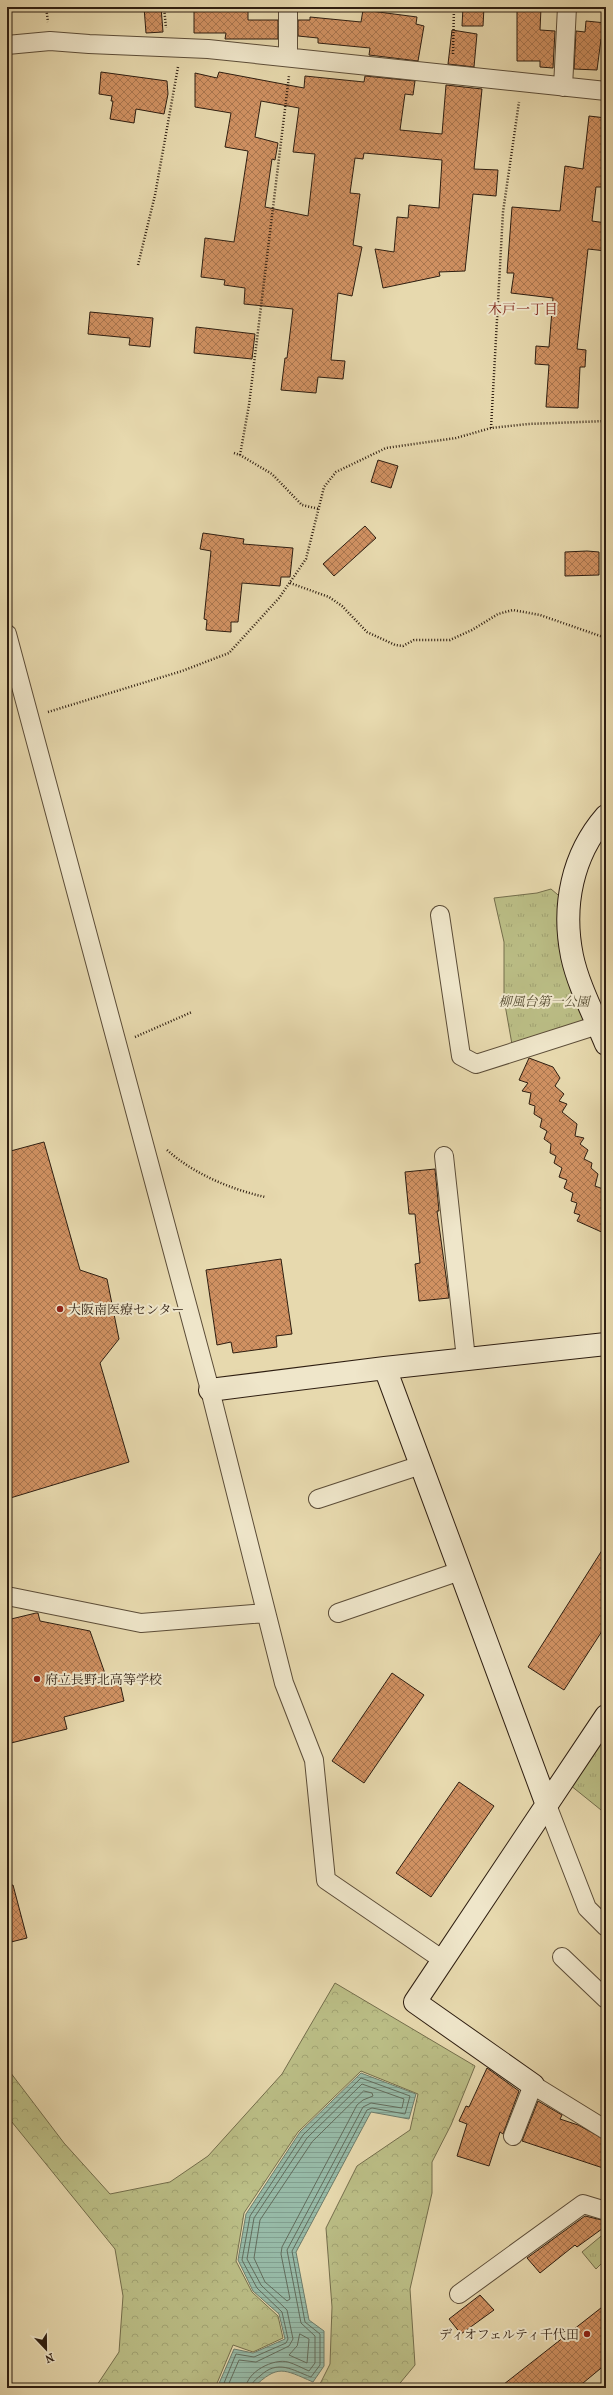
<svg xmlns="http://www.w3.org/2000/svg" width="613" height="2395" viewBox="0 0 613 2395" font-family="'IM FELL French Canon','Noto Serif JP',serif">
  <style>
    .forest { fill: url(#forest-crowns); stroke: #746e4c }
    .park { fill: url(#park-tufts); stroke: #746e4c }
    .water { fill: url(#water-rules); stroke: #6d7c6b }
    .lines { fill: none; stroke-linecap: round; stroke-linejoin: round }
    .shore { stroke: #626c5c; stroke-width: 1 }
    .building { fill: url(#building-cross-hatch); stroke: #2e1e11; fill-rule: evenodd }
    .street-casing { stroke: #5c4d38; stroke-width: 20 }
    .secondary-casing { stroke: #2e1e11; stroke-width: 24 }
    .path { stroke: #2e1e11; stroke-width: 2.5; stroke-dasharray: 1 2; stroke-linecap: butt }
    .street { stroke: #efe6ca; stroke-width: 18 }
    .secondary { stroke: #efe6ca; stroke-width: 22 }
    .poi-dot { fill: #8f2418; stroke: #efe6ca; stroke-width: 1.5 }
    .labels { text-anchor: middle; stroke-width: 4; stroke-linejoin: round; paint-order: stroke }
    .park-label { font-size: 13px; font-style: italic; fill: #584e34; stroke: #efe6ca }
    .poi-label { font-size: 13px; fill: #2e1e11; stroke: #efe6ca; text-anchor: start }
    .neighbourhood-label { font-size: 14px; fill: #7a1f14; stroke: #efe6ca }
  </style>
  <defs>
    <pattern id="forest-crowns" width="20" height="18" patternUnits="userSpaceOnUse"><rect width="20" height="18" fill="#bbbe86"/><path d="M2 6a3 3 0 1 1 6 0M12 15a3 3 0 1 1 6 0" fill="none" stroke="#a1a373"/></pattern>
    <pattern id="park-tufts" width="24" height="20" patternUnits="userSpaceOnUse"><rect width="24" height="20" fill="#bbbe86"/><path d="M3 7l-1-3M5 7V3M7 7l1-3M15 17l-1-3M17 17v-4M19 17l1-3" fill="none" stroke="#a1a373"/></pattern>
    <pattern id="water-rules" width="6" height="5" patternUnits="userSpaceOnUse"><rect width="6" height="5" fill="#97baa7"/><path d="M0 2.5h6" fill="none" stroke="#829f8f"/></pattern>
    <pattern id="building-cross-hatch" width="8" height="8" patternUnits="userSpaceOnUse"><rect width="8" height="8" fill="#d09162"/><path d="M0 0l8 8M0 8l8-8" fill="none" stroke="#a9764f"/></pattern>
  </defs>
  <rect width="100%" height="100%" fill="#e7d9ae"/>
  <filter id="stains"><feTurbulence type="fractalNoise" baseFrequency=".005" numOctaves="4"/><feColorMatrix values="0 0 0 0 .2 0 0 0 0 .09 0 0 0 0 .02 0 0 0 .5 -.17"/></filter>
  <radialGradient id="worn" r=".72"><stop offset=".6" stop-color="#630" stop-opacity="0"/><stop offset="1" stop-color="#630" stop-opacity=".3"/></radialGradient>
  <!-- forest -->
  <path class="forest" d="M335 1983 475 2066 451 2125 432 2162V2193L410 2289 415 2365 396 2388H318L330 2364 332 2307 326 2228 357 2166 410 2130 418 2094 361 2071 298 2132 244 2213 236 2261 252 2292 278 2316 283 2338 253 2352 233 2345 215 2388H95L119 2352 123 2296 115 2249 7 2116V2068L64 2143 110 2194 170 2182 208 2156 282 2074Z"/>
  <!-- park -->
  <path class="park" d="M551 889 564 900 595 1025 513 1050 504 999V942L494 898 537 893Z
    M606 1731V1814L570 1785Z
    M606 2232V2259L596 2269 582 2252Z"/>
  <!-- water -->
  <path class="water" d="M361 2073 416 2094 409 2119 371 2112 296 2252 309 2320 324 2331V2366L313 2382C283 2369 278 2364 253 2388H217L234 2349 253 2353 285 2339 279 2314 253 2291 238 2260 246 2214 300 2132Z"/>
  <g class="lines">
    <!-- shore -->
    <path class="shore" d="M364 2091 372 2093 373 2096 363 2100 357 2105 282 2247 281 2254 290 2299 287 2301 265 2282 254 2258 260 2220 312 2142Z
      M300 2334 309 2339 307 2363 289 2355 297 2346Z
      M222 2388 236 2354 254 2357 286 2343 288 2339 282 2312 257 2288 242 2260 250 2216 303 2135 361 2078 410 2096 405 2114 372 2108 367 2110 292 2251 305 2322 320 2334V2365L311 2377C292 2370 278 2359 260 2376 256 2379 251 2383 251 2388
      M227 2388 239 2360 256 2362 289 2346 293 2339 287 2310 261 2285 247 2259 254 2218 307 2138 362 2084 404 2099 402 2108 371 2103 363 2107 287 2250 301 2323 315 2336V2363L309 2371C302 2368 295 2364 288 2362 274 2358 246 2372 246 2388"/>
  </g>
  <!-- building -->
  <path class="building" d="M144 7H161L163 32 146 33Z
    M194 7H248V20H278V39H225L226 33H194Z
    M463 7H484L483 26H462Z
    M517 7 541 8 540 30 555 31 553 68 540 67V61H517Z
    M363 10 417 17 416 24 424 26 418 61 369 55 370 48 318 43V38L298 36V20H310V17L361 22Z
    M586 21 606 23V40L601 39 597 70 574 69 576 31 585 32Z
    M452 30 477 34 474 67 448 64Z
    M101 72 167 81 168 94 164 114 136 109 134 123 110 119 113 101H111L112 96 99 94Z
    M219 72 304 88 305 76 364 82 365 76 415 81 413 95 405 94 400 130 442 134 446 85 482 89 474 169 498 170 496 196 473 194 465 271 439 272 440 276 383 288 375 249 394 252 397 217 408 218 409 205 439 208 442 160 364 153 363 159 355 158 350 193 360 194 353 245 362 247 352 296 338 293 331 360 345 361 343 379 318 377 316 393 281 390 285 358H287L293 309 244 304 245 288 224 285 225 280 201 277 205 238 234 242 248 151 225 147 231 113 195 107V73L217 78ZM261 101 299 108 293 152 315 154 308 216 265 207 272 159 275 160 278 143 255 137Z
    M589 116 606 118 602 153 606 154 605 172 602 187H596L592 221 606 223V251L588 249 577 349 586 350 585 367H580L578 408 546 407 549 365 535 364 536 346 549 347 553 298 511 293 514 273H507L512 207 560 211 565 166 583 169Z
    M90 312 153 318 150 347 129 345 130 338 88 334Z
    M196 327 255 334 252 359 194 353Z
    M378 460 398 466 391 488 371 482Z
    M365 526 376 538 334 576 323 564Z
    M203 533 244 539 243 544 293 548 290 577H281L280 586 242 583 238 622H231V632L206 630 207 620 204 619 211 551 200 549Z
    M587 551 599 552V575L565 576V552Z
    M529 1058 553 1067 560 1078 555 1086 564 1094 559 1101 567 1104 562 1112 577 1124 575 1136 584 1138 580 1144 588 1150 584 1159 592 1163 591 1168 598 1174 595 1186 603 1189 602 1194 606 1196V1234L577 1221 580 1215 574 1213 577 1203 571 1201 573 1193 564 1188 567 1180 559 1177 562 1168 554 1163 556 1156 550 1153 551 1144 544 1139 547 1131 540 1127 542 1119 534 1114 535 1106 529 1104 531 1093 522 1091 528 1083 519 1080Z
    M44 1142 80 1270 107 1279 119 1339 100 1363 129 1462 7 1499V1152Z
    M435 1169 439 1211H437L449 1298 419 1301 415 1264 420 1263 415 1214H409L405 1172Z
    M281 1259 292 1334 276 1336 277 1347 233 1353 231 1342 217 1345 206 1270Z
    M606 1544V1625L564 1690 528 1667Z
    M36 1613H38L40 1621 90 1631 108 1682 119 1679 124 1701 64 1717 67 1729 7 1744V1620Z
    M392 1673 424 1695 364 1783 332 1761Z
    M459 1782 494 1806 431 1897 396 1873Z
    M13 1885 27 1938 7 1943V1886Z
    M487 2068 519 2091 503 2134 500 2132 489 2166 457 2156 467 2124 459 2121 466 2106 469 2107Z
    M538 2101 562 2115 560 2119 578 2125 606 2140V2169L522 2141Z
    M585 2216 606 2221V2226L577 2247 575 2245 540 2273 527 2258Z
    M480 2295 494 2310 461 2334 449 2319Z
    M606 2304V2364L577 2388H499Z"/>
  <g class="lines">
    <!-- street casing -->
    <g class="street-casing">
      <path id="street" d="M288 7V56
        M7 45 50 41 89 44 208 49 606 91
        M563 87 567 7
        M7 634 210 1390 284 1683 314 1760 326 1880 443 1960
        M440 915 461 1056 476 1064 598 1025
        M444 1156 466 1359
        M318 1499 421 1465
        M7 1596 141 1623 266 1613
        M338 1613 460 1571
        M547 1805 587 1908 606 1927
        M562 1957 606 1999
        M513 2136 533 2085 606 2130
        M459 2294 583 2204 606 2211"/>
    </g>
    <!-- secondary casing -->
    <g class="secondary-casing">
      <path id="secondary" d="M606 816C572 855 562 906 572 956 578 985 595 1017 606 1044
        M385 1368 547 1805
        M210 1390 385 1368 606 1344
        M533 2085 415 2002 606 1716"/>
    </g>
    <!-- path -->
    <path class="path" d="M46 7 48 22
      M164 7 166 28
      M453 54 454 7
      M138 265 155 195 178 67
      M491 428 503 212 519 102
      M234 453 240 455 272 474 302 505 319 509
      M240 455 249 405 289 76
      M290 583 329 597 342 606 367 632 395 645 403 646 414 640H450L472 630 498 614 513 610 540 615 606 638
      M48 712 182 671 229 653 279 598 306 559 324 487 336 472 386 448 456 438 491 428 528 424 606 421
      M135 1037 192 1012
      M167 1150C194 1174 230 1189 265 1197"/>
    <!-- street -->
    <use href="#street" class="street"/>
    <!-- secondary -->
    <use href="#secondary" class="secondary"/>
  </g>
  <!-- markers -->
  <g class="poi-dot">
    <circle cx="60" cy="1309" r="4"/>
    <circle cx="37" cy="1679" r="4"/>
    <circle cx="587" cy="2334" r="4"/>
  </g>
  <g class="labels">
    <!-- park labels -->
    <g class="park-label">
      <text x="544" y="1006">柳風台第一公園</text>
    </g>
    <!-- poi labels -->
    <g class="poi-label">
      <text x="68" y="1314">大阪南医療センター</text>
      <text x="45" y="1684">府立長野北高等学校</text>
      <text x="579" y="2339" text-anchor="end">ディオフェルティ千代田</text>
    </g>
    <!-- neighbourhood labels -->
    <g class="neighbourhood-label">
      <text x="523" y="314">木戸一丁目</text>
    </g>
  </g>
  <!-- margin -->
  <rect width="613" height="2395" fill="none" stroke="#e7d9ae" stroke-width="24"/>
  <rect x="8" y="8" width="597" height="2379" fill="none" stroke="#2e1e11" stroke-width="2"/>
  <rect x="12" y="12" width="589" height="2371" fill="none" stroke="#2e1e11"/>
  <!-- north arrow -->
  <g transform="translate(46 2349) rotate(158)" stroke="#efe6ca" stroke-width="3" paint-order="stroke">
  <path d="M0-3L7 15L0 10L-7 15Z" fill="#2e1e11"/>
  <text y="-6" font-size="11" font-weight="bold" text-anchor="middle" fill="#2e1e11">N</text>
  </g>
  <rect width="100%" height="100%" filter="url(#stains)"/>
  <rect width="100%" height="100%" fill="url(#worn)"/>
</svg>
